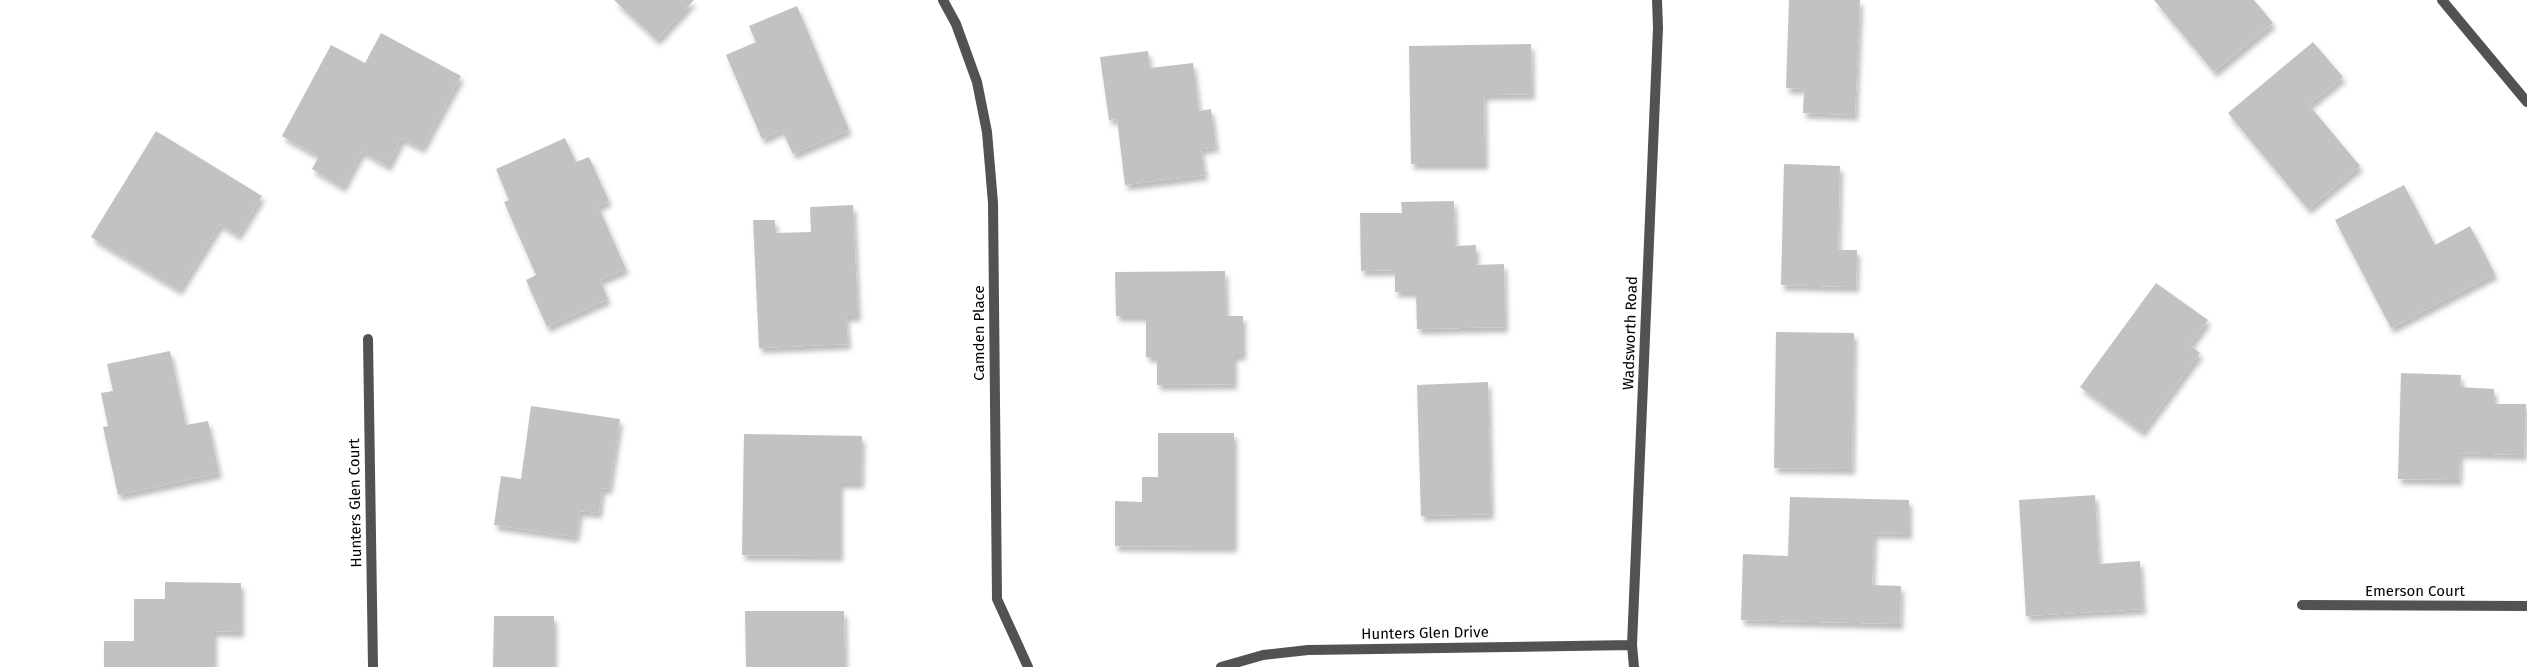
<svg xmlns="http://www.w3.org/2000/svg" width="2527" height="667" viewBox="0 0 2527 667" font-family="'Fira Sans',sans-serif">
  <style>
    .building { fill: #c2c2c2; filter: url(#shadow) }
    .lines { fill: none; stroke-linecap: round; stroke-linejoin: round }
    .minor { stroke: #525252; stroke-width: 10 }
    .labels { text-anchor: middle; stroke-width: 4.5; stroke-linejoin: round; paint-order: stroke }
    .street-label { font-size: 15px; fill: #000; stroke: #fff }
  </style>
  <defs>
    <filter id="shadow"><feDropShadow dx="3" dy="5.5" stdDeviation="2.5" flood-color="#0004"/></filter>
  </defs>
  <rect width="100%" height="100%" fill="#fff"/>
  <!-- building -->
  <path class="building" d="M614 0H694L657 40Z
    M1789 0H1860L1855 115 1803 113 1804 89 1786 88Z
    M2154 0H2254L2273 23 2214 72Z
    M797 6 849 130 793 154 782 130 762 139 726 55 756 42 749 26Z
    M381 33 461 76 422 148 402 138 388 166 362 151 343 187 312 169 319 156 282 136 331 45 365 63Z
    M2313 42 2343 77 2309 105 2360 166 2308 209 2228 113Z
    M1531 44 1532 94 1484 95 1485 164H1411L1409 46Z
    M1148 51 1150 68 1193 63 1199 111 1211 109 1216 147 1201 149 1205 175 1125 185 1117 119 1109 120 1100 57Z
    M156 131 262 196 238 235 220 224 179 290 91 237Z
    M565 138 576 162 589 157 609 201 598 206 626 269 600 280 608 299 547 327 526 280 536 275 504 202 509 200 496 169Z
    M1784 164 1840 166 1838 250H1857L1856 287 1781 285Z
    M2404 185 2435 245 2470 226 2495 274 2391 328 2335 220Z
    M1454 201 1455 246 1476 245V265L1504 264 1505 327 1417 329 1416 292H1395V270L1361 271 1360 213H1402L1401 202Z
    M853 205 858 316H846L848 344 759 348 753 220H775V233L811 232 810 207Z
    M1225 271 1226 316H1243V355H1234V384L1157 385V357H1146V316H1116L1115 272Z
    M2156 283 2208 320 2190 345 2200 353 2142 432 2080 387Z
    M1776 332 1854 333 1852 469 1774 468Z
    M170 351 186 425 208 421 219 473 118 495 103 427 108 426 101 393 113 391 107 364Z
    M2401 373 2461 375 2460 387 2494 389V404H2526L2524 455 2460 453 2459 480 2398 479Z
    M1488 382 1491 514 1421 516 1417 385Z
    M531 406 620 419 609 489 602 488 599 513 580 511 576 537 494 525 501 476 521 479Z
    M1158 433H1234V547L1115 546V501L1142 502V477H1158Z
    M744 434 862 436 861 483H840V556L742 555Z
    M2095 495 2099 564 2140 561 2143 609 2026 616 2019 500Z
    M1790 497 1909 500V534L1874 533 1872 585 1901 586 1900 624 1741 620 1743 554 1788 556Z
    M165 582 241 583V632L214 631V667H104V641H134V599H165Z
    M745 611H844L845 667H746Z
    M494 616H554V667H493Z"/>
  <g class="lines">
    <!-- minor -->
    <path class="minor" d="M943 0 956 24 977 82 987 132 993 203 997 599 1028 667
      M2442 0 2527 102
      M368 339 373 667
      M2302 605 2527 606
      M1221 667 1263 655 1308 650 1632 645
      M1634 667 1632 645 1658 28 1657 0"/>
  </g>
  <g class="labels">
    <!-- street labels -->
    <g class="street-label">
      <text transform="translate(979 333) rotate(-90)" y="5">Camden Place</text>
      <text transform="translate(1630 333) rotate(-88)" y="5">Wadsworth Road</text>
      <text transform="translate(355 503) rotate(-91)" y="5">Hunters Glen Court</text>
      <text x="2415" y="596">Emerson Court</text>
      <text transform="translate(1425 633) rotate(-1)" y="5">Hunters Glen Drive</text>
    </g>
  </g>
</svg>
